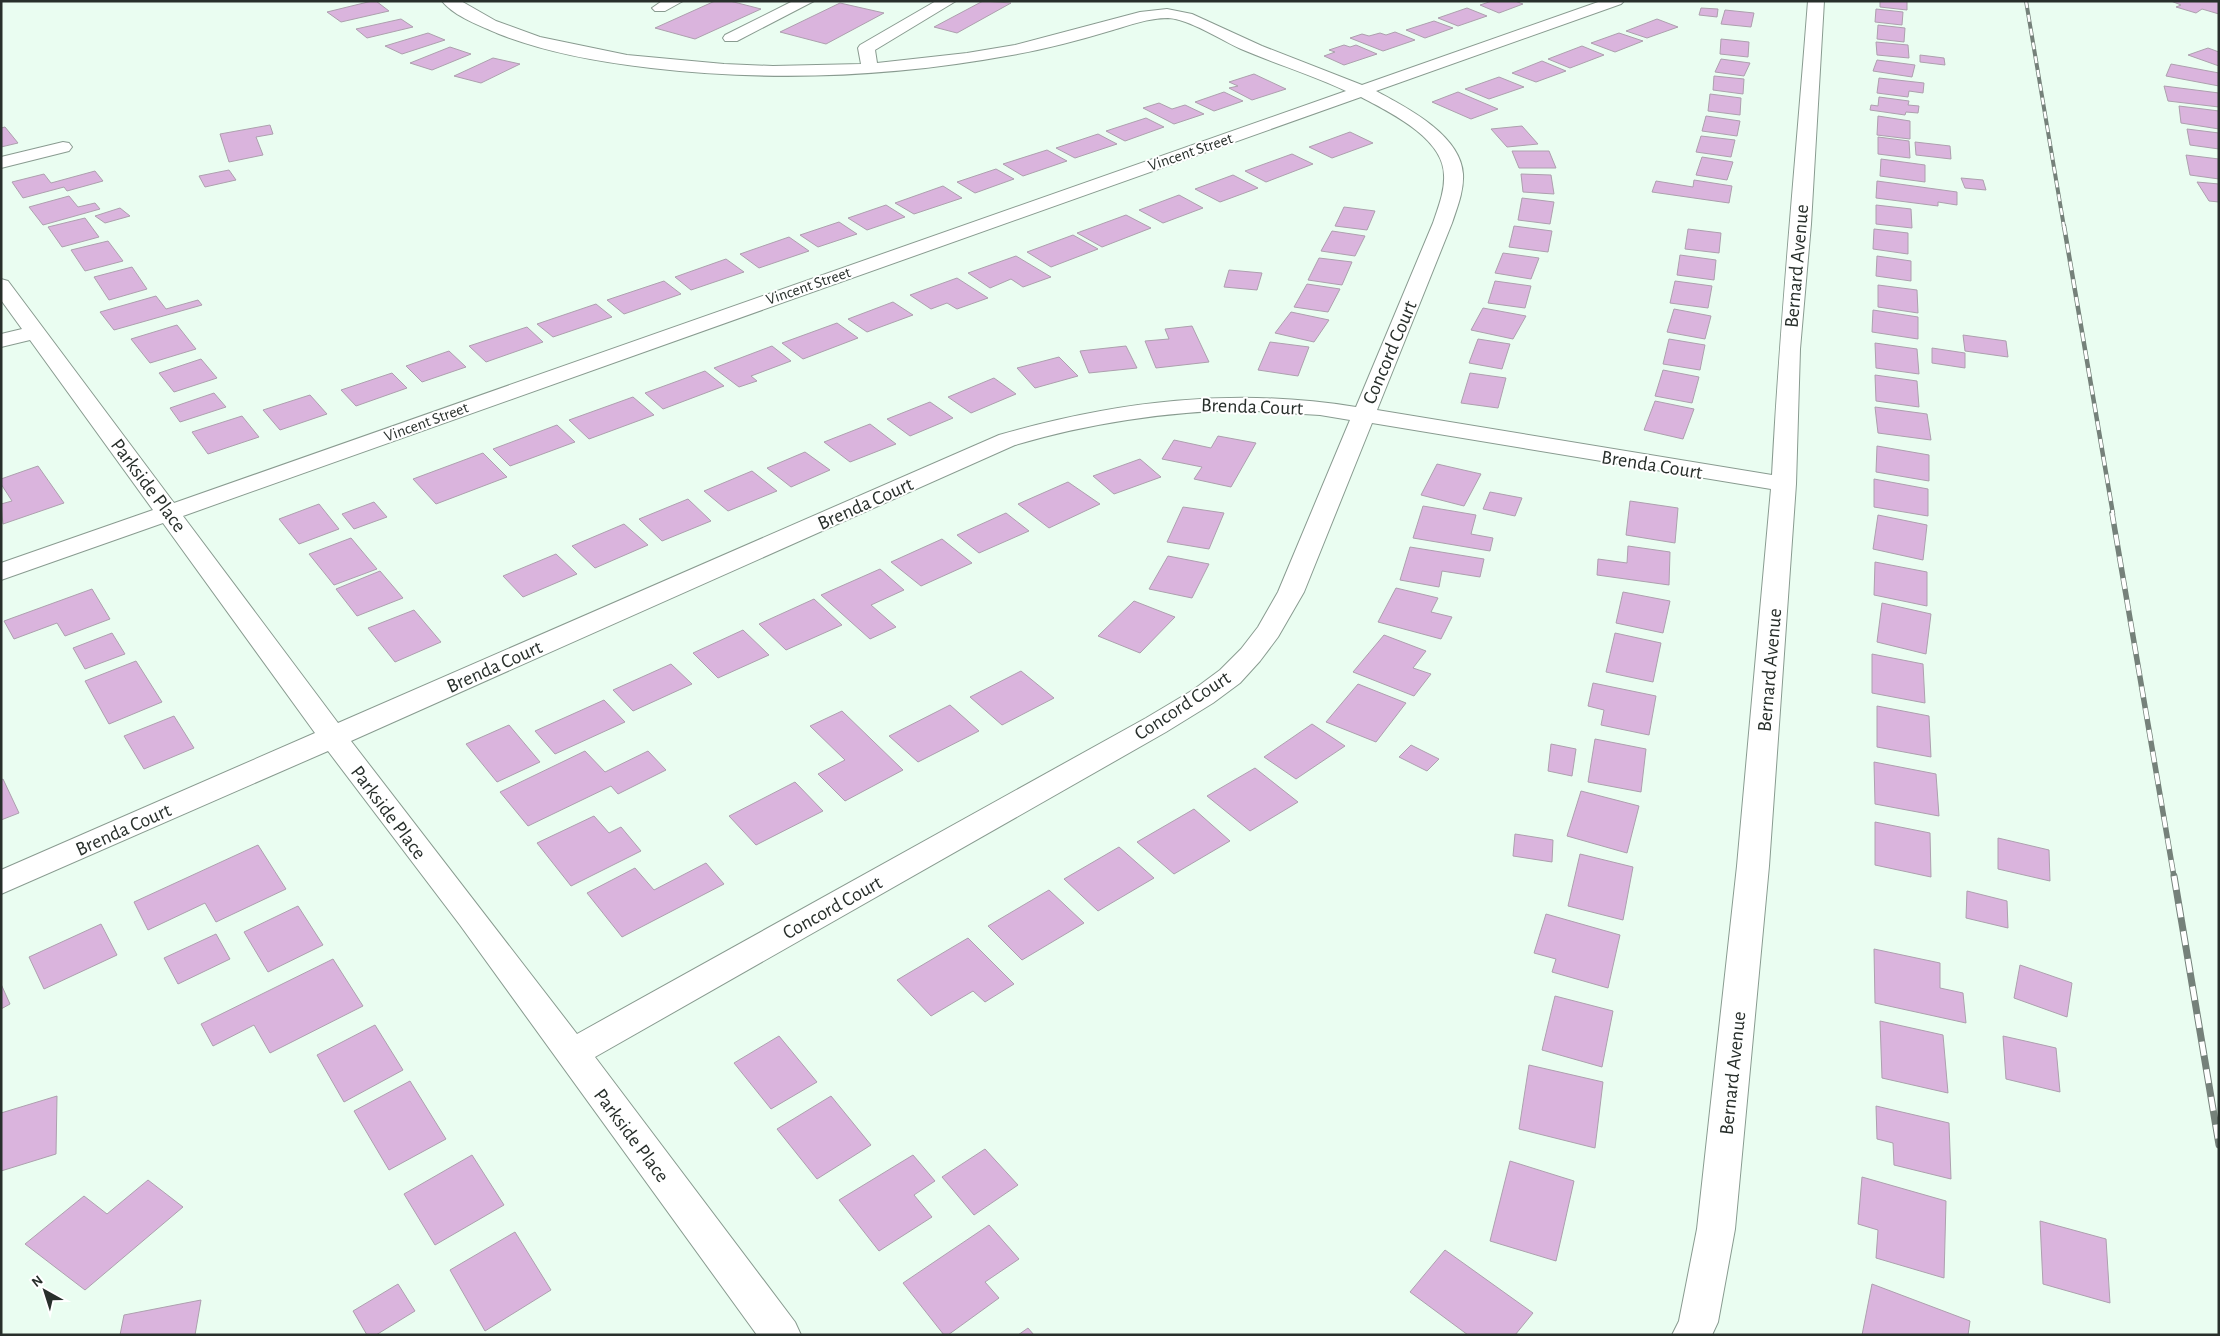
<svg xmlns="http://www.w3.org/2000/svg" width="2220" height="1336" viewBox="0 0 2220 1336" font-family="'Alegreya Sans',sans-serif">
  <style>
    .building { fill: #dab4dd; stroke: #ada0ae }
    .lines { fill: none; stroke-linecap: round; stroke-linejoin: round }
    .street-casing { stroke: #899b90; stroke-width: 2 }
    .street { fill: #fff; fill-rule: evenodd }
    .rail-far3-casing { stroke: #75817a; stroke-width: 4 }
    .rail-far2-casing { stroke: #75817a; stroke-width: 4.5 }
    .rail-far1-casing { stroke: #75817a; stroke-width: 5.5 }
    .rail-casing { stroke: #75817a; stroke-width: 7 }
    .rail-far3 { stroke: #fff; stroke-width: 2.5; stroke-dasharray: 7; stroke-linecap: butt }
    .rail-far2 { stroke: #fff; stroke-width: 3; stroke-dasharray: 9; stroke-linecap: butt }
    .rail-far1 { stroke: #fff; stroke-width: 4; stroke-dasharray: 11; stroke-linecap: butt }
    .rail { stroke: #fff; stroke-width: 5; stroke-dasharray: 14; stroke-linecap: butt }
    .labels { text-anchor: middle; stroke-width: 4; stroke-linejoin: round; paint-order: stroke }
    .far-street-label { font-size: 16px; fill: #282f2b; stroke: #fff }
    .street-label { font-size: 20px; fill: #282f2b; stroke: #fff }
  </style>
  <rect width="100%" height="100%" fill="#eafdf1"/>
  <!-- building -->
  <path class="building" d="M372 1H376L389 11 341 22 327 12Z
    M715 1H730L761 9 695 39 655 28Z
    M983 1 1011 3 957 33 934 27Z
    M1492 1H1515L1523 4 1499 13 1480 5Z
    M1880 1H1907V10L1880 7Z
    M2171 1 2219 2V14L2202 9 2196 13 2176 7 2181 5Z
    M840 3 884 13 826 44 780 32Z
    M1467 8 1487 16 1458 26 1438 18Z
    M1701 8 1718 9 1717 17 1699 15Z
    M1876 9 1903 12 1902 25 1875 22Z
    M1725 10 1754 13 1751 27 1721 24Z
    M401 19 413 27 367 38 356 29Z
    M1657 19 1678 27 1647 38 1626 31Z
    M1434 21 1453 28 1425 38 1406 30Z
    M1878 25 1905 28 1904 42 1877 39Z
    M1395 32 1415 40 1383 51 1350 38 1362 34 1369 36 1380 33 1386 35Z
    M428 33 445 40 402 54 385 46Z
    M1619 33 1643 41 1615 52 1591 43Z
    M1721 39 1749 42 1748 57 1720 54Z
    M1876 42 1908 45 1909 58 1877 55Z
    M1344 45 1350 47 1356 45 1377 54 1344 65 1324 56 1335 52 1329 50Z
    M1582 46 1604 55 1570 68 1548 59Z
    M450 47 471 54 432 70 410 63Z
    M2208 48 2219 52V66L2188 55Z
    M1920 55 1944 58 1945 65 1920 62Z
    M493 58 520 64 481 83 454 76Z
    M1721 59 1750 63 1744 76 1715 72Z
    M1877 60 1915 65 1912 77 1873 71Z
    M1542 61 1566 71 1536 82 1512 73Z
    M2171 64 2219 73V86L2166 76Z
    M1254 74 1286 89 1252 100 1229 88 1238 86 1229 82Z
    M1714 76 1744 79 1743 94 1713 90Z
    M1499 77 1524 87 1489 99 1465 89Z
    M1879 78 1924 83 1923 93 1909 91 1908 97 1877 93Z
    M2164 86 2219 93V107L2168 101Z
    M1224 92 1243 101 1214 111 1195 102Z
    M1458 92 1498 109 1471 119 1432 102Z
    M1710 94 1741 98 1740 115 1708 111Z
    M1879 97 1909 101 1908 105 1919 106 1918 113 1906 112 1905 115 1870 110 1871 105 1878 106Z
    M1159 103 1172 109 1185 105 1204 114 1174 124 1143 108Z
    M2179 106 2219 111V129L2181 123Z
    M1706 116 1740 121 1737 136 1702 131Z
    M1878 116 1910 121V139L1877 135Z
    M1146 118 1164 127 1125 141 1106 131Z
    M270 125 273 134 256 137 263 155 229 162 220 134Z
    M1522 126 1538 144 1507 147 1491 129Z
    M5 127 18 143 1 147V128Z
    M2187 129 2219 133V149L2190 145Z
    M1350 132 1373 143 1332 158 1309 147Z
    M1098 134 1117 144 1075 158 1056 148Z
    M1701 136 1735 140 1731 157 1696 152Z
    M1878 137 1909 141 1910 158 1878 154Z
    M1915 142 1950 146 1951 159 1916 155Z
    M1047 150 1067 161 1023 176 1003 164Z
    M1512 151H1549L1556 168H1519Z
    M1292 154 1313 164 1266 182 1245 171Z
    M2186 155 2219 159V179L2190 175Z
    M1702 157 1733 162 1727 180 1696 175Z
    M1881 159 1925 165V182L1880 176Z
    M996 169 1014 179 975 193 957 182Z
    M229 170 236 180 205 187 199 176Z
    M95 171 103 181 67 191 64 187 23 198 12 182 44 174 51 183Z
    M1521 174 1551 175 1554 194 1523 192Z
    M1233 175 1258 188 1220 202 1195 189Z
    M1961 178 1983 180 1986 190 1965 188Z
    M1694 180 1732 186 1729 203 1652 192 1656 181 1693 187Z
    M1877 181 1957 192V205L1938 202V206L1876 198Z
    M2197 182 2219 184V202L2209 201Z
    M943 186 962 198 914 214 895 203Z
    M1179 195 1203 208 1163 223 1139 210Z
    M69 196 78 207 95 203 100 209 43 225 29 207Z
    M1522 198 1554 202 1550 224 1518 220Z
    M886 205 905 217 867 230 848 218Z
    M1876 205 1911 209 1912 228 1876 224Z
    M1344 207 1375 211 1367 230 1335 226Z
    M120 208 130 216 105 223 95 216Z
    M1126 215 1151 228 1102 247 1077 233Z
    M85 218 99 237 62 247 48 227Z
    M839 222 857 234 818 247 800 235Z
    M1514 226 1552 231 1548 252 1509 247Z
    M1688 229 1721 233 1719 253 1685 249Z
    M1874 229 1908 233V254L1873 249Z
    M1332 231 1365 236 1355 256 1321 251Z
    M1073 235 1098 249 1051 267 1027 252Z
    M789 237 809 251 759 268 740 254Z
    M108 241 123 261 85 271 71 250Z
    M1503 253 1539 258 1531 279 1495 273Z
    M1680 255 1716 260 1714 280 1677 275Z
    M1016 256 1051 277 1023 287 1011 279 990 288 968 273Z
    M1877 256 1911 261V281L1876 276Z
    M1319 258 1352 262 1342 285 1308 280Z
    M726 259 744 272 691 290 675 277Z
    M132 267 147 289 109 300 94 277Z
    M1229 270 1262 273 1257 290 1224 287Z
    M957 278 988 298 957 309 947 303 931 309 910 295Z
    M664 281 681 294 624 314 607 300Z
    M1495 281 1531 286 1525 308 1488 303Z
    M1675 281 1712 286 1708 308 1670 303Z
    M1307 284 1340 289 1328 312 1294 307Z
    M1878 285 1917 290 1918 313 1878 307Z
    M156 296 166 309 198 300 202 305 114 330 100 312Z
    M893 302 913 315 867 332 848 319Z
    M596 304 612 317 553 337 537 324Z
    M1483 308 1526 316 1513 339 1471 330Z
    M1674 309 1711 316 1705 339 1667 332Z
    M1873 310 1918 317V339L1872 332Z
    M1291 312 1329 320 1314 342 1275 333Z
    M837 323 858 338 803 359 782 343Z
    M177 325 196 349 150 363 131 339Z
    M1192 326 1209 362 1156 368 1145 341 1169 339 1165 329Z
    M527 327 543 342 486 362 469 346Z
    M1963 335 2006 341 2008 357 1965 351Z
    M1478 339 1510 344 1502 369 1469 363Z
    M1669 339 1705 345 1700 370 1663 364Z
    M1270 342 1309 347 1298 376 1258 370Z
    M1875 343 1917 349 1919 374 1876 368Z
    M772 346 791 361 751 376 757 381 739 387 714 368Z
    M1126 346 1137 368 1089 373 1080 351Z
    M1932 348 1965 353V368L1932 363Z
    M449 351 466 367 422 382 406 366Z
    M1059 357 1078 376 1035 388 1017 368Z
    M201 359 217 378 174 392 159 373Z
    M1663 370 1699 377 1692 403 1655 396Z
    M705 371 724 386 663 409 645 393Z
    M392 373 407 388 356 406 341 390Z
    M1470 373 1506 378 1498 408 1461 403Z
    M1875 375 1917 381 1919 407 1876 401Z
    M994 378 1016 394 971 413 948 397Z
    M214 393 226 407 180 422 170 408Z
    M310 395 327 414 280 430 263 410Z
    M633 397 654 415 589 439 569 420Z
    M1655 401 1694 409 1683 439 1644 430Z
    M930 402 953 418 910 436 887 419Z
    M1875 407 1927 414 1931 440 1878 433Z
    M242 416 259 437 208 454 192 432Z
    M870 424 896 444 850 462 824 442Z
    M557 425 575 442 510 466 493 449Z
    M1218 436 1256 443 1231 487 1194 479 1202 467 1162 459 1174 440 1211 448Z
    M1877 446 1929 455V481L1876 472Z
    M805 452 830 470 791 487 767 468Z
    M483 453 507 477 436 504 413 479Z
    M1140 459 1161 477 1114 494 1093 476Z
    M1437 464 1481 474 1464 506 1421 495Z
    M38 466 64 503 3 524 1 504 12 501 1 484V479Z
    M752 471 777 491 728 511 704 491Z
    M1874 479 1928 489V516L1874 507Z
    M1068 482 1100 504 1049 528 1018 504Z
    M1490 492 1522 498 1515 516 1483 509Z
    M688 499 711 521 662 541 639 519Z
    M1630 501 1678 508 1675 543 1626 535Z
    M374 502 387 517 354 529 342 514Z
    M319 504 339 529 299 544 279 519Z
    M1423 506 1476 515 1471 534 1493 538 1490 551 1413 538Z
    M1183 507 1224 513 1209 549 1167 542Z
    M1006 513 1029 531 979 553 957 535Z
    M1878 515 1927 525 1923 560 1873 549Z
    M624 524 648 545 595 568 572 546Z
    M351 538 377 569 334 585 309 554Z
    M942 539 972 563 921 586 891 562Z
    M1628 546 1670 552 1669 585 1597 575 1598 559 1627 563Z
    M1410 547 1484 559 1480 577 1442 571 1439 587 1400 580Z
    M556 554 577 574 523 597 503 576Z
    M1168 556 1209 564 1192 598 1149 589Z
    M1875 562 1927 572V606L1874 595Z
    M880 569 904 590 871 605 896 627 870 639 821 595Z
    M380 571 403 598 357 616 336 589Z
    M1396 588 1438 598 1431 612 1452 617 1441 639 1378 622Z
    M92 589 110 619 65 636 57 623 14 639 4 621Z
    M1623 592 1670 601 1663 633 1616 623Z
    M814 599 842 625 786 650 759 624Z
    M1134 601 1175 617 1140 653 1098 636Z
    M1882 603 1931 614 1926 654 1877 642Z
    M414 610 441 642 395 662 368 628Z
    M743 630 769 655 718 678 693 653Z
    M112 633 125 654 85 669 73 648Z
    M1615 633 1661 643 1653 682 1606 672Z
    M1384 635 1426 651 1413 668 1431 674 1414 696 1353 672Z
    M1872 654 1923 664 1925 703 1872 693Z
    M136 661 162 702 109 724 85 681Z
    M671 664 692 684 633 711 613 690Z
    M1021 671 1054 698 1002 725 970 697Z
    M1593 683 1656 696 1649 735 1601 725 1604 710 1588 706Z
    M1358 684 1406 703 1376 742 1326 722Z
    M604 700 625 722 555 754 535 731Z
    M950 705 979 731 918 762 889 736Z
    M1877 706 1929 716 1931 757 1877 747Z
    M842 711 903 770 845 801 818 774 845 760 810 726Z
    M174 716 194 748 144 769 124 736Z
    M1312 724 1345 746 1296 779 1264 757Z
    M509 725 540 762 497 782 466 744Z
    M1595 739 1646 749 1641 792 1588 782Z
    M1551 744 1576 749 1572 776 1548 771Z
    M1411 745 1439 759 1427 771 1399 757Z
    M585 751 605 772 648 751 666 770 618 794 611 786 528 826 500 792Z
    M1874 762 1936 774 1939 816 1875 804Z
    M1255 768 1298 802 1250 831 1207 796Z
    M3 779 19 813 1 820V780Z
    M795 782 823 811 756 845 729 816Z
    M1581 791 1639 806 1627 853 1567 836Z
    M1194 809 1230 841 1174 874 1137 842Z
    M594 816 609 833 621 827 641 851 571 886 537 843Z
    M1875 822 1930 833 1931 877 1875 865Z
    M1515 834 1553 840 1552 862 1513 856Z
    M1998 838 2049 850 2050 881 1998 869Z
    M258 845 286 889 216 922 205 903 148 930 134 902Z
    M1119 847 1154 878 1098 911 1064 879Z
    M1580 854 1633 867 1623 920 1568 906Z
    M706 863 724 884 622 937 587 893 635 868 654 890Z
    M1049 890 1084 923 1022 960 988 926Z
    M1967 891 2007 901 2008 928 1966 918Z
    M298 906 323 945 268 972 244 932Z
    M1546 914 1620 935 1608 988 1552 972 1556 959 1534 953Z
    M101 924 117 955 44 989 29 957Z
    M216 934 230 959 178 984 164 958Z
    M968 938 1014 984 985 1002 973 991 931 1016 897 980Z
    M1874 949 1940 963V988L1963 993 1966 1023 1875 1003Z
    M333 959 363 1006 270 1053 254 1025 213 1046 201 1024Z
    M2020 965 2072 983 2067 1017 2014 998Z
    M1 984 10 1004 1 1009Z
    M1555 996 1613 1011 1602 1067 1542 1050Z
    M1880 1021 1943 1035 1948 1093 1882 1078Z
    M375 1025 403 1070 344 1102 317 1055Z
    M779 1036 817 1082 771 1109 734 1063Z
    M2003 1036 2056 1048 2060 1092 2006 1079Z
    M1529 1065 1603 1082 1595 1148 1519 1129Z
    M410 1081 446 1139 389 1170 354 1111Z
    M57 1096 56 1154 1 1171V1113Z
    M831 1096 871 1145 817 1179 777 1129Z
    M1876 1106 1949 1123 1951 1179 1894 1165 1893 1143 1877 1139Z
    M985 1149 1018 1185 974 1215 942 1177Z
    M472 1155 504 1205 435 1245 404 1194Z
    M913 1155 935 1181 914 1195 932 1217 879 1251 839 1200Z
    M1510 1161 1574 1181 1556 1261 1490 1241Z
    M1862 1177 1946 1201 1944 1278 1876 1258 1878 1230 1858 1224Z
    M148 1180 183 1207 85 1290 25 1244 84 1196 107 1214Z
    M2040 1221 2106 1239 2110 1303 2043 1284Z
    M989 1225 1019 1259 985 1282 999 1298 948 1335H944L903 1283Z
    M515 1232 551 1290 485 1331 450 1270Z
    M1445 1250 1533 1313 1515 1335H1468L1410 1292Z
    M398 1284 415 1311 376 1335H367L353 1311Z
    M1872 1284 1970 1321 1968 1335H1862Z
    M201 1300 195 1335H120L124 1315Z
    M1028 1328 1034 1335H1018Z"/>
  <g class="lines">
    <!-- street casing -->
    <g class="street-casing">
      <path id="street" d="M442 1H461L496 21 540 37 627 55 724 64 773 66 861 64 858 48 860 45 936 1H956L875 50 877 63 967 53 1015 45 1140 12 1167 9 1192 14 1262 46 1362 85 1601 1H1624L1621 4 1376 91C1406 107 1461 135 1463 174 1464 191 1457 208 1452 223L1377 410 1772 475C1780 317 1796 159 1808 1H1824L1811 224 1800 349 1796 484 1769 866 1735 1229 1718 1322 1712 1335H1672L1679 1321 1697 1229 1737 866 1771 489 1372 423 1304 592 1278 637 1260 661 1240 683 1213 703 1166 732 595 1057 795 1322 801 1335H757L460 925 328 751 1 894V870L315 733 163 523 1 580V563L153 510 30 340 1 347V334L22 329 1 300V279L8 281 174 503 1346 91C1312 75 1276 64 1241 49 1221 40 1189 19 1168 18 1148 18 1131 25 1113 30 1080 40 1046 49 1012 55 893 77 771 82 651 68 600 62 547 53 499 34 481 26 455 17 442 1ZM1361 97C1389 112 1444 138 1444 175 1445 191 1438 208 1433 223L1356 407C1234 387 1117 401 999 435L338 723 183 516ZM1240 410 1320 415 1350 420 1278 592 1258 627 1241 649 1220 670 1193 690 1146 718 577 1034 351 741 1015 445C1090 423 1163 412 1240 410Z
        M662 1H683L665 11H655L652 8Z
        M793 1H814L737 41H725L723 38 725 35Z
        M63 142 69 143 72 147 69 151 1 168V157Z"/>
    </g>
    <!-- street -->
    <use href="#street" class="street"/>
    <!-- rail-far3 casing -->
    <g class="rail-far3-casing">
      <path id="rail-far3" d="M2026 1 2064 227"/>
    </g>
    <!-- rail-far2 casing -->
    <g class="rail-far2-casing">
      <path id="rail-far2" d="M2064 226 2113 514"/>
    </g>
    <!-- rail-far1 casing -->
    <g class="rail-far1-casing">
      <path id="rail-far1" d="M2112 513 2174 877"/>
    </g>
    <!-- rail casing -->
    <g class="rail-casing">
      <path id="rail" d="M2174 876 2219 1145"/>
    </g>
    <!-- rail-far3 -->
    <use href="#rail-far3" class="rail-far3"/>
    <!-- rail-far2 -->
    <use href="#rail-far2" class="rail-far2"/>
    <!-- rail-far1 -->
    <use href="#rail-far1" class="rail-far1"/>
    <!-- rail -->
    <use href="#rail" class="rail"/>
  </g>
  <g class="labels">
    <!-- far-street labels -->
    <g class="far-street-label">
      <text transform="translate(1190 151) rotate(-19)" y="6">Vincent Street</text>
      <text transform="translate(808 285) rotate(-19)" y="6">Vincent Street</text>
      <text transform="translate(426 421) rotate(-20)" y="6">Vincent Street</text>
    </g>
    <!-- street labels -->
    <g class="street-label">
      <text transform="translate(1796 266) rotate(-85)" y="7">Bernard Avenue</text>
      <text transform="translate(1389 352) rotate(-67)" y="7">Concord Court</text>
      <text transform="translate(1252 406) rotate(2)" y="7">Brenda Court</text>
      <text transform="translate(1652 464) rotate(9)" y="7">Brenda Court</text>
      <text transform="translate(149 485) rotate(53)" y="7">Parkside Place</text>
      <text transform="translate(865 503) rotate(-24)" y="7">Brenda Court</text>
      <text transform="translate(494 666) rotate(-24)" y="7">Brenda Court</text>
      <text transform="translate(1769 670) rotate(-85)" y="7">Bernard Avenue</text>
      <text transform="translate(1182 705) rotate(-33)" y="7">Concord Court</text>
      <text transform="translate(389 812) rotate(53)" y="7">Parkside Place</text>
      <text transform="translate(123 829) rotate(-24)" y="7">Brenda Court</text>
      <text transform="translate(832 907) rotate(-29)" y="7">Concord Court</text>
      <text transform="translate(1732 1073) rotate(-84)" y="7">Bernard Avenue</text>
      <text transform="translate(632 1135) rotate(53)" y="7">Parkside Place</text>
    </g>
  </g>
  <!-- border -->
  <rect width="2220" height="1336" fill="none" stroke="#282f2b" stroke-width="5"/>
  <!-- north arrow -->
  <g transform="translate(45 1291) rotate(321)" stroke="#ffffff" stroke-width="4" paint-order="stroke">
  <path d="M0-4L9 19L0 12L-9 19Z" fill="#282f2b"/>
  <text y="-8" font-size="14" font-weight="bold" text-anchor="middle" fill="#282f2b">N</text>
  </g>
</svg>
